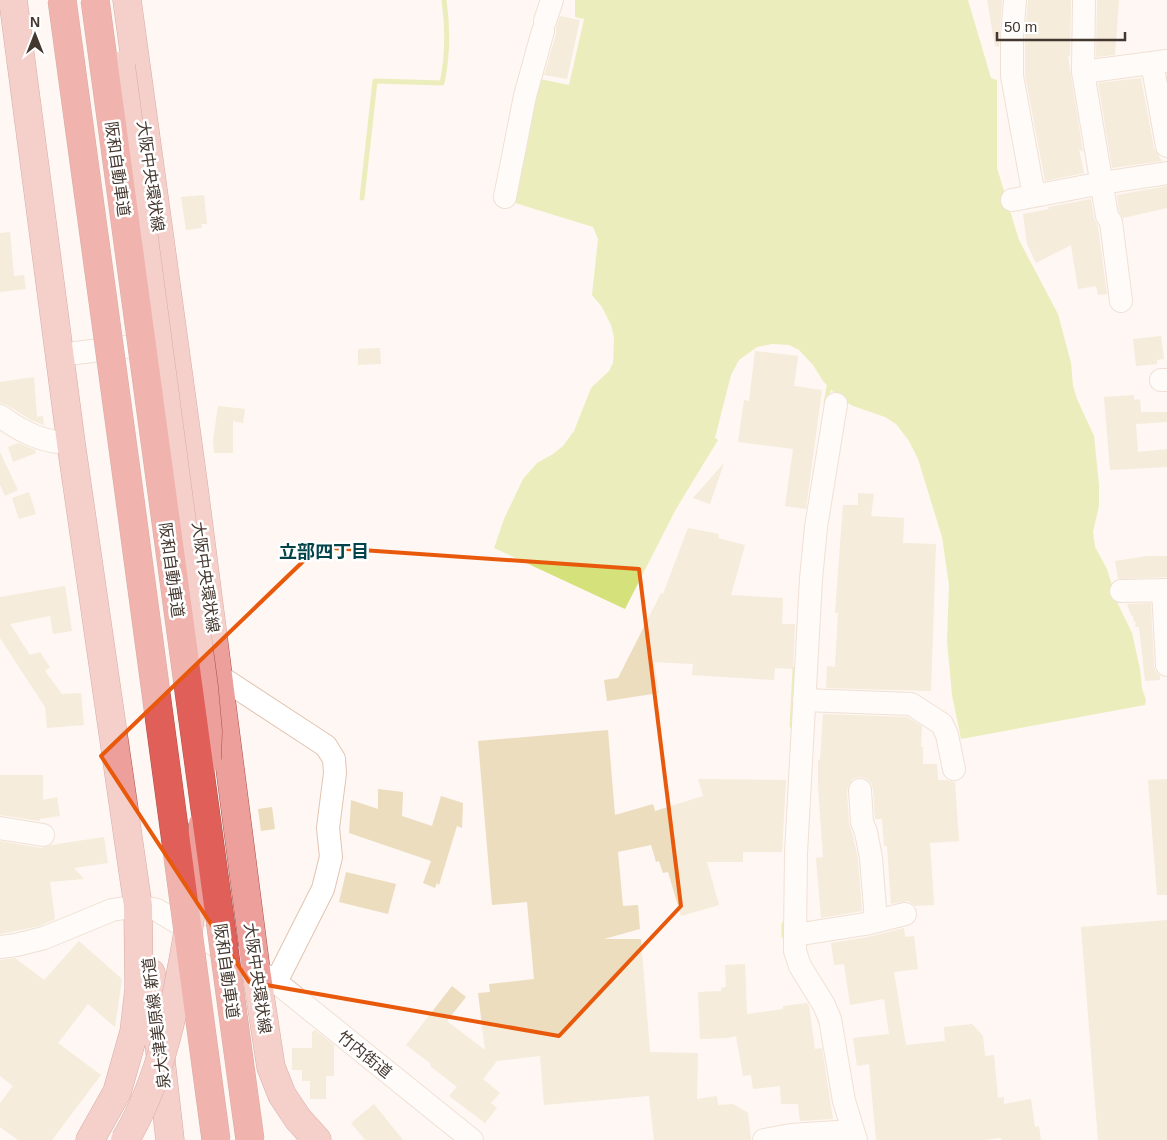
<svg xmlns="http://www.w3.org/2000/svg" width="1167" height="1140" viewBox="0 0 1167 1140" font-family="Helvetica,'Noto Sans JP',sans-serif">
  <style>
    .water { fill: #d5e17a }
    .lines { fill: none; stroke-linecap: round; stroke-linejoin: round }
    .stream { stroke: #d5e17a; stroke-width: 5 }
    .building { fill: #ecddbe }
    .minor-casing { stroke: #e2c4b0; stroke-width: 24 }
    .major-casing { stroke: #a9514a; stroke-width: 29 }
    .minor { stroke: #fff; stroke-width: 22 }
    .major { stroke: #ec9f9b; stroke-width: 28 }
    .major-bridge-casing { stroke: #a9514a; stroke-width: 29; stroke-linecap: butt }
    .highway-bridge-casing { stroke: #a9514a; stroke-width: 29; stroke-linecap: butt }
    .major-bridge { stroke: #ec9f9b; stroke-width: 28 }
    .highway-bridge { stroke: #e05f59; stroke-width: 28 }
    .marked { fill: none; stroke: #e8590c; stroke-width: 4; stroke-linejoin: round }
    .labels { text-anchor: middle; stroke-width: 5; stroke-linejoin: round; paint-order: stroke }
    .street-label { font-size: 16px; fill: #44372f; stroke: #fff }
    .neighbourhood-label { font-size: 18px; font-weight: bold; fill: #004349; stroke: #fff }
  </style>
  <rect width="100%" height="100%" fill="#fef7f3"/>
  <!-- water -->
  <path class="water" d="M575 0H968L991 78 997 80V168L1019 240 1058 314 1071 363 1073 386 1077 399 1094 436 1099 485V506L1093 532 1095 547 1107 569 1117 602 1132 633 1140 669 1142 688 1146 700 1145 705 961 739 952 695 947 641 949 585 942 537 918 459 909 441 896 424 885 417 853 406 839 398 823 381 813 365 799 350 789 345 772 344 757 347 739 360 731 375 715 438 718 440 676 509 625 609 494 548 504 519 523 479 537 463 553 454 563 446 574 431 591 388 609 371 613 363 614 337 611 325 602 307 592 295 598 239 593 227 515 203 540 79 569 85 584 19 575 17Z"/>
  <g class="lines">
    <!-- stream -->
    <path class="stream" d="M362 198 375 81 442 83C448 55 448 28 444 0
      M826 403 829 387
      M792 726 795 669
      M784 936V924"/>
  </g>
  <!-- building -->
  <path class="building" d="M987 0H1002L999 47 995 46Z
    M1028 0H1071L1070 57 1068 56 1083 152 1079 149 1084 173 1045 181 1025 75V37Z
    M1097 0H1119L1115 55 1096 57Z
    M560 16 580 20 567 79 544 75 556 34V28Z
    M1141 78 1154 148 1162 161 1112 168 1098 83Z
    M1167 186V208L1123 218 1119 211 1117 195Z
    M204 195 207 224H201L202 228 186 230 181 197Z
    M1091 199 1094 218 1098 227 1107 294 1098 295 1096 286 1078 289 1071 245 1036 263 1027 244 1023 214 1049 209 1048 207Z
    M10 232 14 276 24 275 26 289 0 292V233Z
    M1161 336 1164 359 1157 360V364L1136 366 1133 339Z
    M380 348 381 364 358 365V349Z
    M755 351 798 356 794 386 822 390 806 509 785 506 793 449 738 442 744 400 749 401Z
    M34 377 37 417 43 416 44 425 31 420 7 405 0 403V382Z
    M1134 395V400L1140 399 1141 412H1167V422L1136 424 1138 452 1167 449V467L1110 470 1104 397Z
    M218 406 245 409 243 423 233 421V453H214L213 440Z
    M18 443 35 450 36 453 13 462 8 447Z
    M0 452 18 490 5 496 0 485Z
    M724 463 710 504 693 498Z
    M29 492 36 514 19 519 12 498Z
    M858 493 874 494 871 516 904 518 903 543 936 544 931 691 826 688 827 666 835 667 838 613H835L843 505H858Z
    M688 528 719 534 718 538 745 545 731 595 783 598 782 624H795L793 669 775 668 774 680 692 675 693 664 654 662 659 693 607 701 604 680 618 678 661 593 663 594Z
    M1148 556H1167V577L1118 579 1115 561Z
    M65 586 72 631 53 634 50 616 10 624 30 655 40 652 50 667 45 671 62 694 81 693 84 725 47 728 45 707 0 638V597Z
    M1151 603 1154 666 1156 672 1160 676V680L1145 681 1139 627H1135L1136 622H1134L1133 616 1131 615 1127 604Z
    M823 714 907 717 922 726 921 747H923V764H937L938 780H947L955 782 959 841 930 843 934 905 915 906 908 901 891 904 887 846H884L882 819H875L873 789 871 783 865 778 859 777 853 779 849 784 847 791 849 823 853 836 858 859 862 911 821 918 816 858 823 857 818 786V760H820Z
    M608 730 615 815 653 804 655 811 703 796 698 779 786 780 782 852H743V862H707L719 905 681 916 668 872 663 873 659 861 656 862 651 845 618 852 623 906 638 905 640 929 604 939H641L650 1052 698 1053 697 1099 717 1096 718 1105 733 1104 748 1113 751 1140H654L649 1096 544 1105 540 1056 497 1061 483 1079 500 1093 491 1103 497 1108 485 1123 449 1096 457 1087 430 1066 431 1064 406 1045 452 986 466 997 447 1021 485 1050 478 993 490 992 489 984 534 979 527 902 492 905 478 741Z
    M0 775H43V800L57 797 60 816 40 819V821L0 815Z
    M1167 779V895H1157L1148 780Z
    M378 789 403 792 402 816 432 826 441 796 463 803 462 828 457 826 439 885 437 883 435 888 423 883 431 861 349 833 351 800 378 809Z
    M272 807 275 829 261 831 258 809Z
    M104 837 108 863 74 868 84 879 50 882 55 919 40 926 0 934V841L41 848 51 845Z
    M346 872 396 884 388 914 339 902Z
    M1167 920V1140H1098L1081 927Z
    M904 928 905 937 914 936 918 969 894 972 906 1045 945 1041 944 1027 972 1024 983 1036 985 1056 994 1055 998 1098 1004 1097V1104L1031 1099 1035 1127 1039 1126 1041 1140H1001V1138L982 1140H876L869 1064 857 1066 853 1038 889 1034 884 999 850 1005 844 964 834 965 831 943 868 937Z
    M79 941 122 979 115 1027 88 1004 58 1043 101 1075 52 1140H18L0 1127V1103L13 1086 0 1076V960L15 958 44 980Z
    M745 964 747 1014 783 1009V1006L807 1003 809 1006 815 1049 822 1048 833 1119 800 1121 798 1104H781L780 1086 753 1089 751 1075 743 1076 736 1036 728 1038 700 1039 698 992 721 991V988L726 987 725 965Z
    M315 1030 334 1045V1076H326V1099H310V1081H302V1070H292V1048H312V1032Z
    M374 1104 403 1140H365L351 1123Z"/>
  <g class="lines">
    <!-- minor casing -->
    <g class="minor-casing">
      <path id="minor" d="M1015 0 1012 36V76L1034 196 1102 183 1167 173
        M1084 0 1083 72 1107 216 1111 222 1121 301
        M545 21 552 0
        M1152 63 1167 146
        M1083 72 1167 61
        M505 197 525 96 543 31
        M1012 200 1034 196
        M59 355 158 343
        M1161 380H1167
        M836 404 816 527 811 579 796 853 795 935V951L800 966 824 1005 830 1019 844 1101 856 1140
        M0 416C22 432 43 443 71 443
        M1163 590 1167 665
        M1121 591 1167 590
        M219 676 326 746 334 759 335 773 328 828 331 857 323 889 276 982
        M804 700 911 704 942 724 947 735 954 769
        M860 790 862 822 866 832 871 858 876 921
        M0 828 43 835
        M795 935 865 924 905 914
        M0 947 16 945 44 938 112 910 138 906 157 910 276 982 472 1140
        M764 1140 791 1135 852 1131"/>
    </g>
    <!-- major casing -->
    <g class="major-casing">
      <path id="major" d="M13 0 71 443 138 906 139 989 134 1032 117 1092 90 1140
        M127 0 193 481 256 970 271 1067 282 1095 298 1119 317 1140
        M151 973 170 1140"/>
    </g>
    <!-- minor -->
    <use href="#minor" class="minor"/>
    <!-- major -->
    <use href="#major" class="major"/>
    <!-- major-bridge casing -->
    <g class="major-bridge-casing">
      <path id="major-bridge" d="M121 66 204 687 208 731 207 759
        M125 1140C163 1077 177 998 189 926 194 892 200 858 203 824"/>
    </g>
    <!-- highway-bridge casing -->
    <g class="highway-bridge-casing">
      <path id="highway-bridge" d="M62 0C112 380 168 760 216 1140
        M95 0 250 1140"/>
    </g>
    <!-- major-bridge -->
    <use href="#major-bridge" class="major-bridge"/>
    <!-- highway-bridge -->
    <use href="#highway-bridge" class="highway-bridge"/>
  </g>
  <!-- marked area -->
  <path d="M0 0H1167V1140H0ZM318 547 639 569 681 906 559 1036 249 982 101 756Z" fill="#fef7f3" fill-opacity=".55" fill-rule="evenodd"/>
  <path class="marked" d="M318 547 639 569 681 906 559 1036 249 982 101 756Z"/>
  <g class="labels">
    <!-- street labels -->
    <g class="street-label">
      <text transform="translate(118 169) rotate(82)" y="6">阪和自動車道</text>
      <text transform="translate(151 176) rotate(82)" y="6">大阪中央環状線</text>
      <text transform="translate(172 570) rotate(82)" y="6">阪和自動車道</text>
      <text transform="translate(206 577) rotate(82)" y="6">大阪中央環状線</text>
      <text transform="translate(227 971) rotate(82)" y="6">阪和自動車道</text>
      <text transform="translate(258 978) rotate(82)" y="6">大阪中央環状線</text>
      <text transform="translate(156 1023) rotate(-97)" y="6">泉大津美原線 新道</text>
      <text transform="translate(365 1054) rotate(39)" y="6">竹内街道</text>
    </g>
    <!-- neighbourhood labels -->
    <g class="neighbourhood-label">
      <text x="324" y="558">立部四丁目</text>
    </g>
  </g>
  <!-- north arrow -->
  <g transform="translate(35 35)" stroke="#ffffff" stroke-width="4" paint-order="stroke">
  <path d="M0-4L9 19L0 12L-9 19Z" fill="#44372f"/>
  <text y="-8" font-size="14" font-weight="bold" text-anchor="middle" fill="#44372f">N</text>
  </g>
  <!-- scale -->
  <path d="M997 32v8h128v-8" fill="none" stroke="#44372f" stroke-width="2.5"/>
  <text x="1004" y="32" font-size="15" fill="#44372f" stroke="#ffffff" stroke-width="4" paint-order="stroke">50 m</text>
</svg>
